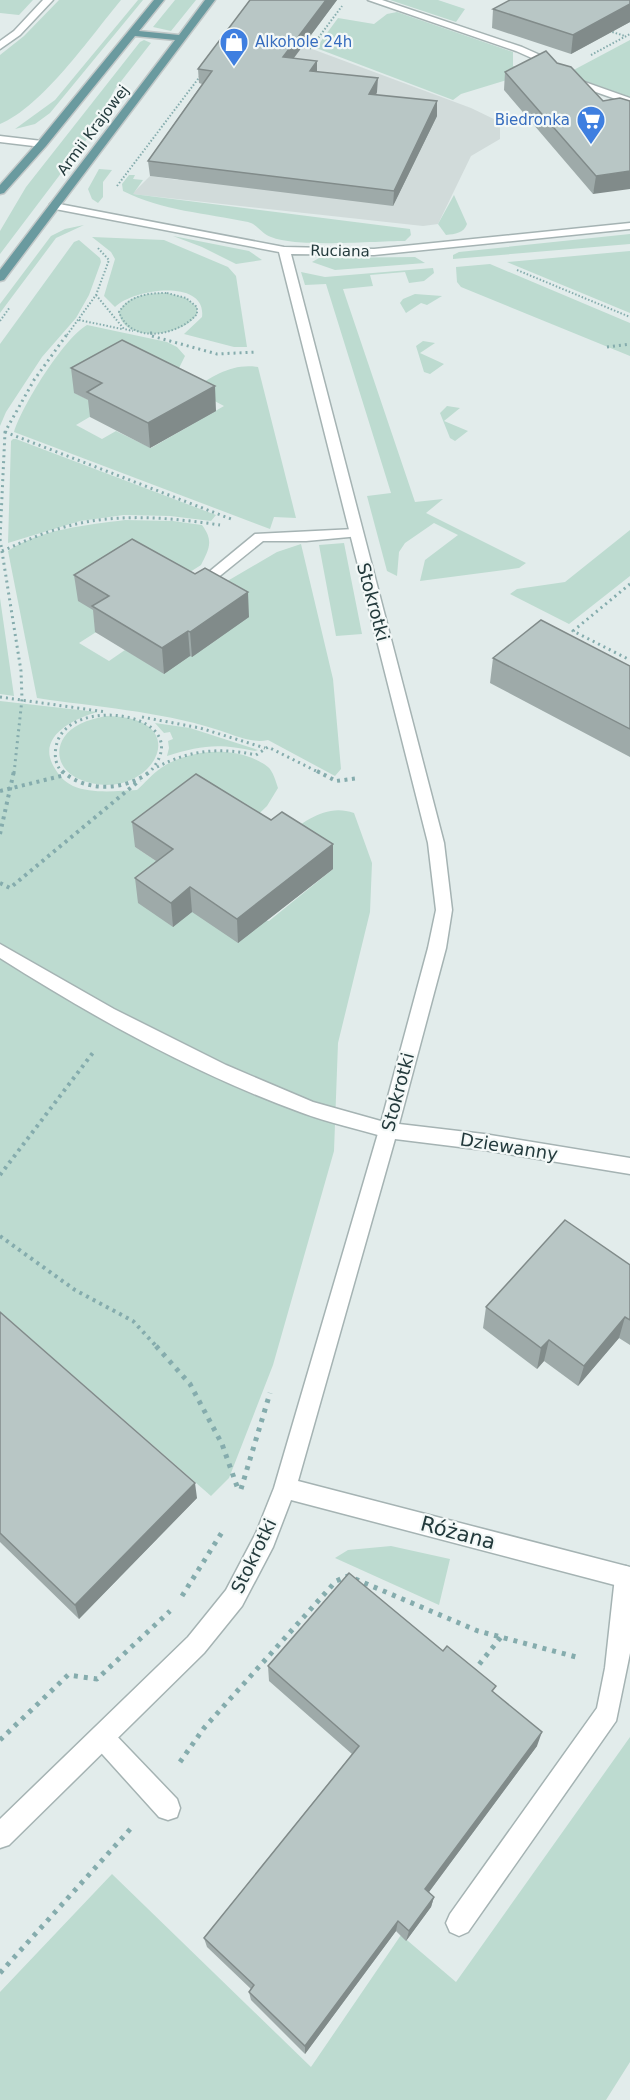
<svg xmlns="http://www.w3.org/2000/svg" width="630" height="2100" viewBox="0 0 630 2100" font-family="'DejaVu Sans',sans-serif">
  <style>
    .built { fill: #d1dbda }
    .green { fill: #bddbd0 }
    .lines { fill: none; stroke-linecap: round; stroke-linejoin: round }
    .service-casing { stroke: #a5b3b3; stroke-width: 3 }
    .pedestrian-casing { stroke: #a5b3b3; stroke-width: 3 }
    .minor-casing { stroke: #a5b3b3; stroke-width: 3 }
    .primary-casing { stroke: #c1c8c8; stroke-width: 3 }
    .path-far3 { stroke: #85acad; stroke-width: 2; stroke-dasharray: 1.5 2; stroke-linecap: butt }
    .path-far2 { stroke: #85acad; stroke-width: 3; stroke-dasharray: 2 4; stroke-linecap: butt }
    .path-far1 { stroke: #85acad; stroke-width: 4; stroke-dasharray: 3 4.5; stroke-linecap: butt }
    .path { stroke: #85acad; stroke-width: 5; stroke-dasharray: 4 6; stroke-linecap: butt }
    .service { fill: #fff; fill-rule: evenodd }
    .pedestrian { fill: #fff; fill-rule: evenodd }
    .minor { fill: #fff; fill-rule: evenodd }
    .primary { fill: #6a9a9f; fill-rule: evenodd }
    .wall { fill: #9eaaa9 }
    .shaded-wall { fill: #818b8a }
    .building { fill: #b8c6c5; stroke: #818b8a; stroke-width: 1.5 }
    .labels { text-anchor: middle; stroke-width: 4.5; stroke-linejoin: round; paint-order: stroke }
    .far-shop-label { font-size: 15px; fill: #366cbe; stroke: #f3f8f7; text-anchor: start }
    .far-street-label { font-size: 15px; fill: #233a3c; stroke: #f3f8f7 }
    .street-label { font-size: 18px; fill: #233a3c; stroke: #f3f8f7 }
    .near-street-label { font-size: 21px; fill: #233a3c; stroke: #f3f8f7 }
  </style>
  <rect width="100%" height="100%" fill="#e2eceb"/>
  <!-- built -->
  <path class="built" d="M296 43 471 108 500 122V139L471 156 438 224 423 226 132 194 150 176 178 180Z"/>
  <!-- green -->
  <path class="green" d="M0 0H33L19 15 0 13Z
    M59 0H121C91 36 42 107 0 124V55L24 36Z
    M138 0H143L50 113 35 124 15 129 55 100Z
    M175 0H196L171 31 153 27Z
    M390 0H438L465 9 456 22Z
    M397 12 513 52V66L536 71 461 94 453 100 316 48 338 18 374 24 387 14Z
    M144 40 151 43 115 89 93 131 0 254V231L26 187 140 42Z
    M630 40V97L569 75 568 73Z
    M99 169 112 170 103 182V197L98 203 92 199 88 189Z
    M129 175H135L133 179 143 180 133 194 410 229 411 235 405 241C373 241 298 248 271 237 262 234 257 224 248 222 205 213 163 211 123 191L122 184Z
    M454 195 467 224C464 233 455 234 446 235L438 224Z
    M84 225 56 238 0 313V304L51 236 65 229Z
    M630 234V244L453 259V255L459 252Z
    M173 236 249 251 262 260 236 264 202 247Z
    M92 237 164 240 228 267 236 276 247 347H234L184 334 202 317C207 279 135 288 115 307L104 296 115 259 111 252Z
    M79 240 100 258 101 262 89 295 76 318 42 357 6 412 0 426V344L74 242Z
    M630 251V313L507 262Z
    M415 257 425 263 335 270 312 262 319 258Z
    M490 264 630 323V356L461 287 457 282 456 267Z
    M433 268 434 273 424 281 409 283 405 272 370 275 373 286 343 289 415 502 443 499 426 513 526 563 519 568 420 581 425 560 458 535 434 523 405 543 399 552 397 576 387 571 367 496 391 493 326 284 305 285 301 272 325 277Z
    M167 293 186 298 197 307V314C184 337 122 344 119 312 128 294 150 293 167 293Z
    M415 294 442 296 427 305 421 303 406 313 400 303 403 299Z
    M87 325 167 342 177 347 185 356 179 368 158 381 75 393 100 406 110 405 76 425 102 439 116 431 151 448 224 406 192 389C214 376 232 363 258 367L296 518 274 517 270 529 14 432C22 406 63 339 87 325Z
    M423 341 435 343 420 353 444 364 430 374 424 372 416 346Z
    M447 406 460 408 444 421 468 431 455 441 450 438 440 413Z
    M13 439H16L216 515 211 521 170 516 124 515 80 521 8 543 11 441Z
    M125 520 173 521 202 525C214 541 209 549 201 565L79 643 109 661 125 650 164 673 207 593 277 552 301 544 333 679 341 769 335 776 268 740C251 744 232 734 215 729 158 711 96 707 37 698L8 551C40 529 88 525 125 520Z
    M630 530V576L569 624 510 594 517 589 565 582Z
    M344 543 362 634 336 636 319 545Z
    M0 598 14 696 0 694Z
    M0 701 97 712C73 719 36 737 54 767 59 775 63 781 73 786 92 794 117 791 137 790 145 783 152 774 161 768 190 748 240 745 268 767 273 771 276 782 278 788L267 806 244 828 135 847 168 869 192 912 269 921 333 869 282 837C305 822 326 803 354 813L372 863 370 912 338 1043 334 1151 273 1365 229 1478 211 1496 3 1314 0 1316Z
    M106 716C203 716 148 809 79 779 52 767 53 737 80 724 88 720 97 718 106 716Z
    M155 723 190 728 258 750 255 751C219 743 201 745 167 756L169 748 168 741 173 739 170 732 164 733Z
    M391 1546 450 1559 439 1605 335 1558 348 1550Z
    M630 1737V2062L606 2100H0V1992L112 1874 311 2067 401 1935 456 1982Z"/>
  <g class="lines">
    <!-- service casing -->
    <g class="service-casing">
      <path id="service" d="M355 529 360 530 362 533 360 536 306 541H263L216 579H206L204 576 255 534Z
        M0 944 114 1009 226 1065 313 1102 395 1125 397 1130 395 1135 388 1138C359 1129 329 1123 300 1112 195 1074 95 1018 0 958Z
        M626 1566 630 1568V1653L616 1721 468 1932 459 1936 450 1932 446 1923 450 1914 597 1708 605 1668 615 1577 618 1569Z
        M102 1725 110 1729 177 1799 180 1808 177 1817 168 1820 159 1817 94 1745 90 1737 94 1729Z"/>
    </g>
    <!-- pedestrian casing -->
    <g class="pedestrian-casing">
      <path id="pedestrian" d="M368 0H382L522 47 549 59 562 74 630 98V104L556 78 543 63 516 51Z"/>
    </g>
    <!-- minor casing -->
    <g class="minor-casing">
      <path id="minor" d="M43 0H53L20 35 0 49V41L14 31Z
        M0 136 42 141 47 144 42 147 0 142Z
        M54 203 284 247 374 249 630 223V229L374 255 291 254 444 843 452 910 446 948 399 1124 484 1134 630 1158V1174L484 1150 395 1139 298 1481 630 1567V1589L291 1500 273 1547 242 1606 204 1653 9 1845 0 1848V1819L188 1637 226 1590 256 1533 274 1488 379 1130 428 948 436 910 428 843 279 252 50 208V204Z"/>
    </g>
    <!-- primary casing -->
    <g class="primary-casing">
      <path id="primary" d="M154 0H164L139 31 179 35 205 0H215L4 280 0 281V270L175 40 135 36 46 146 4 193 0 194V185L38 142Z"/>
    </g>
    <!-- path-far3 -->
    <path class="path-far3" d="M609 31 625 36
      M310 49 342 6
      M591 55 630 34
      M117 186 201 75
      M517 270 630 317
      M167 293 186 298 197 307V314C178 336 131 345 119 312 130 295 148 293 167 293Z
      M96 295 124 329 133 331
      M79 320 122 329
      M0 321 10 307
      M67 335 96 295 109 260 97 247"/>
    <!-- path-far2 -->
    <path class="path-far2" d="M150 333H156
      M152 336 217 354 257 352
      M607 347 630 344
      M5 432 231 519
      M2 551C21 543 39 534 58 529 111 512 166 517 220 525
      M630 584 573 631 630 660
      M0 697 106 712
      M142 717 200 728 265 748
      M157 767C190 750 220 747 256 755L268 747 320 773
      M14 773 22 699 21 671 0 539 5 432 34 380 68 333
      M63 773C56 766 54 757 56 747 65 692 203 713 149 773"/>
    <!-- path-far1 -->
    <path class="path-far1" d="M62 771C87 793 125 791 151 771
      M317 771 336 781 359 778
      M0 791 65 775
      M0 834 14 771
      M0 883 10 888 140 780
      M0 1175 95 1050
      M0 1236 75 1290 133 1321 157 1347"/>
    <!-- path -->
    <path class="path" d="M156 1346 190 1384 222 1444 239 1492
      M241 1489 270 1393
      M182 1596 224 1529
      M473 1672 501 1637
      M0 1740 68 1675 97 1679 170 1611
      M180 1762 204 1728 336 1581 348 1576 478 1631 580 1658
      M0 1973 133 1826"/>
    <!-- service -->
    <use href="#service" class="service"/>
    <!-- pedestrian -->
    <use href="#pedestrian" class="pedestrian"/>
    <!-- minor -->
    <use href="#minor" class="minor"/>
    <!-- primary -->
    <use href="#primary" class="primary"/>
  </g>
  <!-- wall -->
  <path class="wall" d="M250 0H337L294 58 317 71 377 92 376 95 437 101V116L393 206 150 176 148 161 202 84 199 83 198 69Z
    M630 0V22L571 54 492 28 493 9Z
    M557 63 603 101 620 98 593 194 504 90 505 72Z
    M71 368 216 411 150 448 90 417 88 400 74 393Z
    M74 575 249 617 192 657 190 656 164 674 95 632 93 610 78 601Z
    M493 658 630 666V757L490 683Z
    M271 820 333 844V869L238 943 192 912 173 927 138 903 135 878 156 861 135 847 132 822Z
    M630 1265V1345L619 1338 578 1386 544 1361 537 1369 483 1328 486 1307Z
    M0 1312 197 1498 79 1619 0 1542Z
    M443 1651 494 1693 537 1746 429 1892 434 1897 431 1907 406 1941 396 1931 305 2054 251 2000 249 1992 251 1989 207 1947 204 1938 352 1754 269 1681 268 1666Z"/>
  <!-- shaded-wall -->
  <path class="shaded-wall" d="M326 0H337L284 71 283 57Z
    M630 4V22L571 54 573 35Z
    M317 61V75L310 71Z
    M378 78 377 92 369 109V94Z
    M437 101V116L393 206 394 191Z
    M630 171V189L593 194 596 176Z
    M215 386 216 411 150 448 148 423Z
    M248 592 249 617 192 657 190 632Z
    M188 631 190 656 164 674 162 648Z
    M333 844V869L238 943 237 919Z
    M190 887 192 912 173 927 171 903Z
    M625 1317 619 1338 578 1386 584 1366Z
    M549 1340 544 1361 537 1369 541 1348Z
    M195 1483 197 1498 79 1619 75 1605Z
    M542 1732 537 1746 423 1900 425 1889Z
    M434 1897 431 1907 406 1941 409 1931Z
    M398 1921 396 1931 305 2054V2046Z"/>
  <!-- building -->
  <path class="building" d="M250 0H326L283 57 317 61 310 71 378 78 369 94 437 101 394 191 148 161 212 71 198 69Z
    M510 0H630V4L573 35 493 9Z
    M546 51 557 63 571 67 603 101 620 98 630 101V171L596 176 505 72Z
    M122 340 215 386 148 423 87 392 102 383 71 368Z
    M132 539 195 574 205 568 248 592 190 632 188 631 162 648 92 606 109 596 74 575Z
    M541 620 630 666V729L493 658Z
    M196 774 271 820 282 812 333 844 237 919 190 887 171 903 135 878 173 849 132 822Z
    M565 1220 630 1265V1320L625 1317 584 1366 549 1340 541 1348 486 1307Z
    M0 1312 195 1483 75 1605 0 1533Z
    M349 1573 443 1651 447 1646 496 1686 492 1691 542 1732 425 1889 434 1897 409 1931 398 1921 305 2046 249 1992 254 1985 204 1938 359 1746 268 1666Z"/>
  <!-- icons -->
  <defs>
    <g id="shop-pin" transform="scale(1.5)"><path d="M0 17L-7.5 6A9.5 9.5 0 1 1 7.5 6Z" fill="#3f7fe0" stroke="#f3f8f7"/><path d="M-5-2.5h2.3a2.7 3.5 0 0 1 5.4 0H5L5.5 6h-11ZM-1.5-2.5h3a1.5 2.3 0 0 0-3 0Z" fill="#fff"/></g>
    <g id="supermarket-pin" transform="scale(1.5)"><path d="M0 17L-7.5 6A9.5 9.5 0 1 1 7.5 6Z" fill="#3f7fe0" stroke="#f3f8f7"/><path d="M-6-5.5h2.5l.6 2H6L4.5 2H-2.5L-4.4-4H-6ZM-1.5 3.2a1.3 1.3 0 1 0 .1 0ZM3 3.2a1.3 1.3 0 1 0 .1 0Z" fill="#fff"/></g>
  </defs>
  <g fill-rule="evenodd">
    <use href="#shop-pin" x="234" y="42"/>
    <use href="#supermarket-pin" x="591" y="120"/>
  </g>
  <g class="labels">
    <!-- far-shop labels -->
    <g class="far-shop-label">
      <text x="255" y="47">Alkohole 24h</text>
      <text x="570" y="125" text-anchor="end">Biedronka</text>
    </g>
    <!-- far-street labels -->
    <g class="far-street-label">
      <text transform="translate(93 130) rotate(-53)" y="5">Armii Krajowej</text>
      <text transform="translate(340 251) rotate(1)" y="5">Ruciana</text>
    </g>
    <!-- street labels -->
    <g class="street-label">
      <text transform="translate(373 602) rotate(75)" y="6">Stokrotki</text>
      <text transform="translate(398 1092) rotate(-75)" y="6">Stokrotki</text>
      <text transform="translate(509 1147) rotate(9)" y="6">Dziewanny</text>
      <text transform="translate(254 1556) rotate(-64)" y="6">Stokrotki</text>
    </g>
    <!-- near-street labels -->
    <g class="near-street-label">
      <text transform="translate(458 1533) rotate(15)" y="7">Różana</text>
    </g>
  </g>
</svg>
